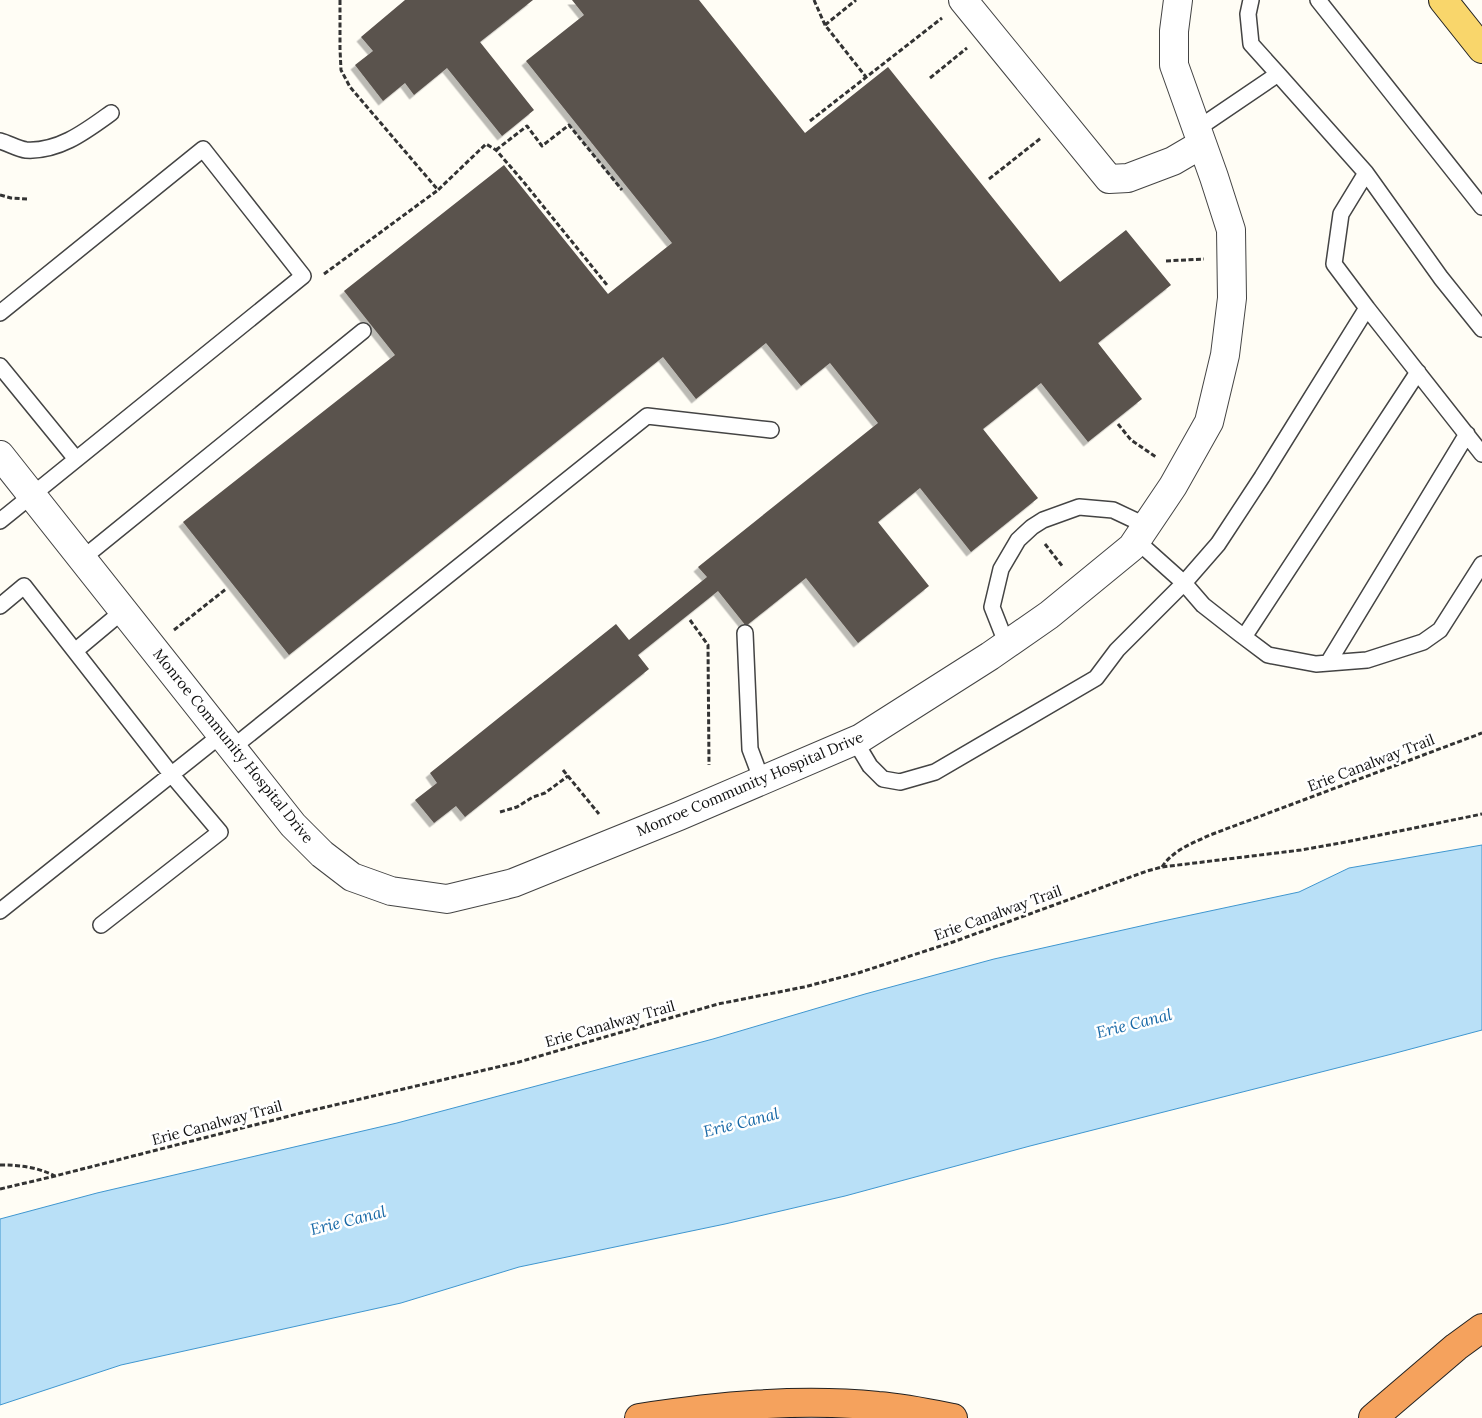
<svg xmlns="http://www.w3.org/2000/svg" width="1482" height="1418" viewBox="0 0 1482 1418" font-family="Lora,serif">
  <style>
    .water { fill: #b9e0f7; stroke: #3f96cf }
    .building { fill: #5a524d; filter: url(#shadow) }
    .lines { fill: none; stroke-linecap: round; stroke-linejoin: round }
    .lane-casing { stroke: #444; stroke-width: 18 }
    .street-casing { stroke: #444; stroke-width: 30 }
    .primary-casing { stroke: #222; stroke-width: 30 }
    .highway-casing { stroke: #222; stroke-width: 30 }
    .path { stroke: #333; stroke-width: 3; stroke-dasharray: 5 2.5; stroke-linecap: butt }
    .lane { stroke: #fff; stroke-width: 15 }
    .street { stroke: #fff; stroke-width: 28 }
    .primary { stroke: #f9d66b; stroke-width: 28 }
    .highway { stroke: #f5a25d; stroke-width: 28 }
    .labels { text-anchor: middle; stroke-width: 5; stroke-linejoin: round; paint-order: stroke }
    .street-label { font-size: 15px; fill: #111; stroke: #fff }
    .water-label { font-size: 16px; font-style: italic; fill: #1768a6; stroke: #fff }
  </style>
  <defs>
    <filter id="shadow"><feDropShadow dx="-4.5" dy="4.5" stdDeviation="0" flood-color="#0004"/></filter>
  </defs>
  <rect width="100%" height="100%" fill="#fffdf5"/>
  <!-- water -->
  <path class="water" d="M1482 845V1030L1392 1054 1030 1146 845 1196 725 1224 519 1267 401 1303 121 1365 0 1405V1219L97 1193 397 1123 713 1039 865 994 994 959 1163 921 1299 892 1349 868Z"/>
  <!-- building -->
  <path class="building" d="M405 0H533L480 42 534 110 502 136 447 68 414 95 405 83 383 101 355 65 373 51 361 37Z
    M572 0H699L805 133 888 67 1060 282 1126 230 1171 285 1098 343 1142 399 1088 442 1041 383 983 429 1038 498 971 552 920 488 878 522 929 586 858 643 806 578 746 626 718 591 638 655 649 669 465 817 456 806 434 823 415 800 437 783 430 773 616 624 629 640 707 577 698 567 878 423 830 363 801 386 766 343 696 399 663 357 289 655 183 522 395 355 344 291 504 165 608 294 672 243 526 61 584 15Z"/>
  <g class="lines">
    <!-- lane casing -->
    <g class="lane-casing">
      <path id="lane" d="M1251 0 1248 14 1251 44 1278 74
        M1318 0 1482 207
        M0 141C8 143 18 149 26 150 59 152 86 131 111 113
        M1366 173 1441 278 1482 329
        M1367 308 1482 454
        M0 313 203 149 303 276 0 521
        M0 366 76 459
        M1137 541 1184 583 1203 605 1240 634 1268 655 1316 664 1367 660 1423 642 1440 630 1482 564
        M83 558 363 331
        M0 606 24 586 171 774 220 832 101 925
        M745 633 750 749 762 781
        M1244 637 1418 372
        M1007 645 992 607 1001 569 1018 540 1032 527 1043 520 1079 507 1113 510 1147 526
        M75 651 124 610
        M1328 663 1467 434
        M855 741 870 766 883 779 900 782 935 772 1096 678 1117 650 1184 583 1218 544 1262 477 1367 308 1334 264 1341 214 1366 173 1278 74 1197 129
        M232 748 647 416 771 430
        M0 911 221 735"/>
    </g>
    <!-- street casing -->
    <g class="street-casing">
      <path id="street" d="M963 0 1109 179 1128 178 1173 161 1202 144
        M0 455 293 825 322 854 352 877 391 891 447 899 513 883 679 816 861 738 990 656 1049 615 1132 547 1173 486 1209 422 1225 355 1232 298 1231 230 1214 177 1174 65V31L1178 0"/>
    </g>
    <!-- primary casing -->
    <g class="primary-casing">
      <path id="primary" d="M1443 0 1482 49"/>
    </g>
    <!-- highway casing -->
    <g class="highway-casing">
      <path id="highway" d="M639 1418C717 1406 799 1398 878 1406 904 1408 928 1413 953 1418
        M1373 1418 1456 1347 1482 1328"/>
    </g>
    <!-- path -->
    <path class="path" d="M340 0V49L341 70 350 87 438 190 486 144 496 150 522 180 607 285
      M814 0 825 25 866 77
      M825 25 856 0
      M930 78 967 48
      M810 121 942 18
      M496 150 527 126 542 146 569 125 622 190
      M989 179 1041 138
      M0 195 11 198 27 199
      M1166 261 1204 259
      M324 274 438 190
      M1118 424 1131 440 1156 457
      M1045 544 1063 567
      M690 620 708 645 709 765
      M174 630 226 589
      M563 770 599 814
      M500 812 517 807 533 797 545 793 568 776
      M1162 867C1173 850 1193 843 1210 835L1482 733
      M0 1165C20 1165 37 1167 55 1176
      M0 1189 55 1176 309 1111 519 1062 718 1004 804 987 858 973 953 942 1147 871 1162 867 1301 850 1346 842 1482 814"/>
    <!-- lane -->
    <use href="#lane" class="lane"/>
    <!-- street -->
    <use href="#street" class="street"/>
    <!-- primary -->
    <use href="#primary" class="primary"/>
    <!-- highway -->
    <use href="#highway" class="highway"/>
  </g>
  <g class="labels">
    <!-- street labels -->
    <g class="street-label">
      <text transform="translate(233 746) rotate(51)" y="5">Monroe Community Hospital Drive</text>
      <text transform="translate(1371 763) rotate(-21)" y="5">Erie Canalway Trail</text>
      <text transform="translate(750 784) rotate(-23)" y="5">Monroe Community Hospital Drive</text>
      <text transform="translate(998 913) rotate(-20)" y="5">Erie Canalway Trail</text>
      <text transform="translate(610 1024) rotate(-16)" y="5">Erie Canalway Trail</text>
      <text transform="translate(217 1123) rotate(-15)" y="5">Erie Canalway Trail</text>
    </g>
    <!-- water labels -->
    <g class="water-label">
      <text transform="translate(1134 1023) rotate(-14)" y="6">Erie Canal</text>
      <text transform="translate(741 1122) rotate(-14)" y="6">Erie Canal</text>
      <text transform="translate(348 1220) rotate(-14)" y="6">Erie Canal</text>
    </g>
  </g>
</svg>
